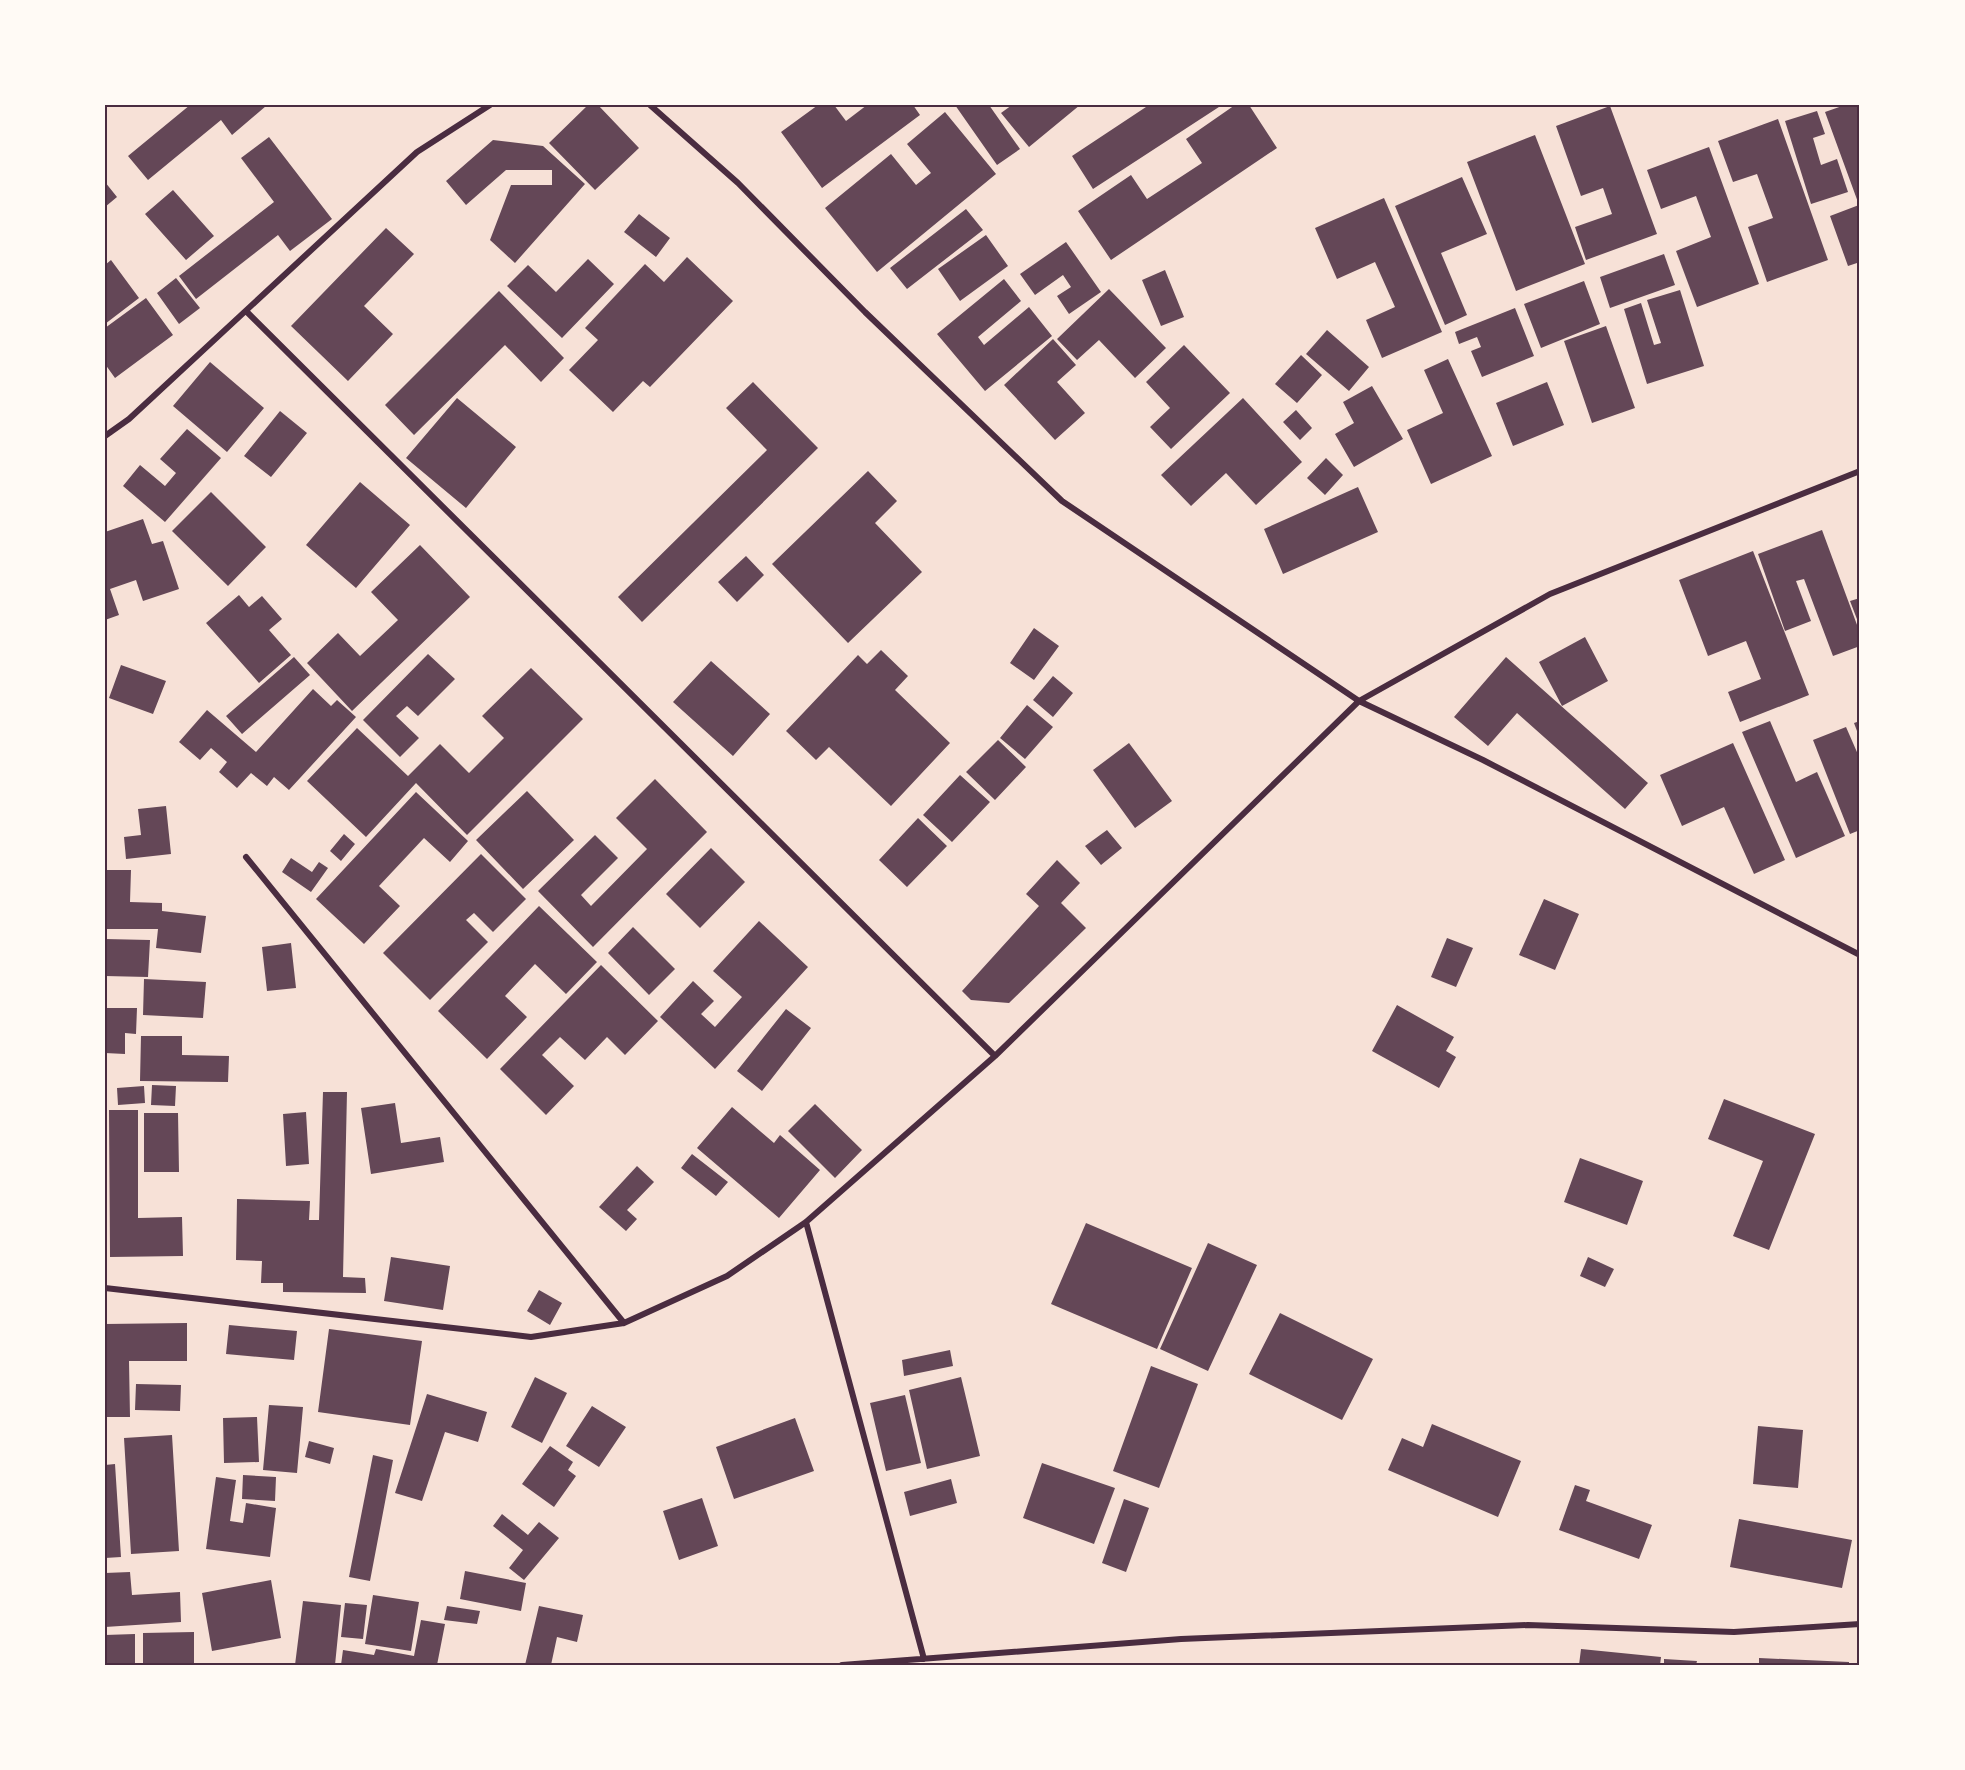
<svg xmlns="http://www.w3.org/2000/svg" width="1965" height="1770" viewBox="0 0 1965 1770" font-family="'IBM Plex Serif',serif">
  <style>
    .building { fill: #644757 }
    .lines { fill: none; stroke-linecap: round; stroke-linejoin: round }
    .minor { stroke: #4a2c40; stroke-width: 6 }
    .neatline { fill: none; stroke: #4a2c40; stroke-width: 2 }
  </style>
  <rect width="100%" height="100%" fill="#f7e1d7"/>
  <!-- building -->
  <path class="building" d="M190 105 266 106 232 135 221 120 148 180 128 156Z
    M588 105H598L639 148 595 190 549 143Z
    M818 105H834L846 121 867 105H913L920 115 822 188 781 132Z
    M955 105H989L1020 149 997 165Z
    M1012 105H1080L1029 147 1001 113Z
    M1149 105H1222L1093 189 1072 156Z
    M1235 105H1249L1277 148 1111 260 1078 211 1131 175 1147 199 1202 163 1186 139Z
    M1845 105H1859L1860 108V262L1848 266 1830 216 1859 205 1825 112Z
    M1610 106 1657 234 1586 260 1575 227 1612 214 1603 188 1581 196 1556 126Z
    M1817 111 1825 134 1813 138 1821 165 1837 159 1848 192 1811 204 1785 121Z
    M945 112 996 174 877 272 825 208 891 154 916 185 931 173 907 144Z
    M1778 119 1828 260 1767 282 1748 227 1773 218 1757 174 1733 182 1718 141Z
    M1535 135 1585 264 1516 291 1467 162Z
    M269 137 332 219 290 251 278 235 196 299 179 276 274 202 241 158Z
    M493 140 543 146 585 184 515 263 490 240 511 185H552V170H506L466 205 446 181Z
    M1709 147 1759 284 1697 307 1676 251 1711 237 1696 196 1661 209 1647 170Z
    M1462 177 1487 234 1441 253 1467 315 1445 325 1395 206Z
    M105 182 117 197 105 207Z
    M173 190 214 236 186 260 145 214Z
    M1384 198 1442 332 1382 358 1366 320 1395 307 1375 262 1337 279 1315 228Z
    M966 209 983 230 907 289 890 268Z
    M639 214 670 238 656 257 624 232Z
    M386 228 414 254 364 306 393 334 348 381 291 326Z
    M986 235 1008 266 960 301 938 269Z
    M1066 242 1101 292 1069 314 1057 296 1071 287 1063 275 1035 295 1020 274Z
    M1664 254 1675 285 1610 308 1600 277Z
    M687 257 733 301 650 387 643 381 613 412 569 370 598 340 585 328 645 264 664 282Z
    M588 259 614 284 562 338 507 286 528 265 556 292Z
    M111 260 139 298 105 324V265Z
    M1165 270 1184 317 1161 326 1142 280Z
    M176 278 200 308 179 324 157 293Z
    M1004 279 1021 301 978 337 984 345 1029 307 1052 336 985 391 937 334Z
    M1584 281 1600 324 1541 348 1524 304Z
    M1109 289 1166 348 1135 378 1099 340 1077 360 1057 339Z
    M1680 290 1704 366 1647 384 1624 309 1641 303 1654 345 1661 343 1647 300Z
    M499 291 564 358 541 382 505 345 414 435 385 405Z
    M146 298 173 335 115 378 105 364V328Z
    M1515 308 1534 356 1482 377 1471 351 1481 347 1477 337 1459 344 1455 332Z
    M1606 326 1635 408 1592 423 1564 341Z
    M1327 330 1369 367 1349 391 1306 354Z
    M1053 339 1076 365 1057 382 1085 413 1055 440 1004 385Z
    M1184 345 1230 393 1171 449 1150 427 1170 408 1146 382Z
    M1301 355 1322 375 1297 403 1275 384Z
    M1448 359 1492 456 1431 484 1407 430 1443 413 1424 370Z
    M210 362 264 408 227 452 173 406Z
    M753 382 818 448 642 622 618 597 767 450 726 408Z
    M1547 382 1564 425 1513 446 1496 403Z
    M1372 386 1403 439 1354 467 1335 434 1354 423 1343 402Z
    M457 398 516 447 466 508 406 458Z
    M1243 398 1302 462 1256 505 1226 473 1191 506 1161 475Z
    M1296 410 1312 428 1300 440 1283 422Z
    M280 411 307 433 271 477 244 456Z
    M187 429 221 458 165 522 123 486 140 465 165 486 176 473 160 459Z
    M1326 458 1343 475 1325 495 1307 478Z
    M868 471 897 501 875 523 922 572 848 643 772 564Z
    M360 482 410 525 356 588 306 545Z
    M1358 487 1378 532 1283 574 1264 529Z
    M211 492 266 547 228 586 172 531Z
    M143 519 152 544 163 541 179 589 143 601 136 580 110 589 119 615 105 620V532Z
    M1822 530 1860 633V646L1833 656 1804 579 1796 581 1811 621 1785 631 1758 554Z
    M420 545 470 597 352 711 307 663 338 633 360 656 398 620 371 592Z
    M1753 551 1809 695 1740 722 1728 692 1761 679 1746 641 1708 656 1679 580Z
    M746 556 764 575 737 602 718 582Z
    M239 595 249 607 262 596 282 619 269 630 291 655 259 683 206 623Z
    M1860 598V627L1850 601Z
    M1034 628 1059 646 1034 680 1010 663Z
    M1585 637 1608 681 1562 706 1539 662Z
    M881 650 908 676 895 690 950 743 891 806 829 747 816 760 786 731 858 655 867 664Z
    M428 654 455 679 418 716 407 706 396 716 419 738 400 757 363 720Z
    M294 657 310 675 242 734 226 716Z
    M1506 657 1648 783 1625 809 1517 713 1488 746 1454 717Z
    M711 661 770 714 733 756 673 702Z
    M121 665 166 681 153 714 109 698Z
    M531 668 583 719 467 835 416 783 366 837 307 781 357 728 408 776 440 744 469 773 504 738 482 716Z
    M1053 676 1073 693 1053 717 1033 700Z
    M313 689 331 706 337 700 356 717 289 790 274 777 267 786 251 773 237 788 219 772 227 762 211 748 200 760 179 742 207 710 256 752Z
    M1027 705 1053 727 1025 759 1000 738Z
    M1770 721 1796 782 1817 772 1845 836 1796 858 1742 732Z
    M1860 721V739L1854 723Z
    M1846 727 1860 759V830L1850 834 1813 740Z
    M998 740 1026 767 995 800 966 772Z
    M1129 743 1172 801 1135 828 1093 770Z
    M1733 743 1785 860 1754 874 1724 807 1682 826 1660 775Z
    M960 775 990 802 952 842 923 815Z
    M655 779 707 832 593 947 538 891 595 835 618 858 581 895 591 906 647 849 616 818Z
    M527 791 574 840 523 889 476 840Z
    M416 792 468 841 450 862 424 838 379 886 400 906 364 944 316 899Z
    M166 806 171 854 126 859 124 837 141 835 138 809Z
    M918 818 947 846 907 887 879 860Z
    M1107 830 1122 848 1101 865 1085 846Z
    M344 834 355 844 341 861 330 851Z
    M711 848 745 882 700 928 666 894Z
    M481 854 526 899 493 932 474 913 466 920 488 942 430 1000 383 953Z
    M291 858 312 872 319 862 328 868 311 892 282 872Z
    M1057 860 1080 883 1061 903 1086 928 1009 1003 971 1000 962 991 1039 906 1026 894Z
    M105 870H131L130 902 162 903V911L206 916 201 953 156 948 158 929H105Z
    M1544 899 1579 914 1555 970 1519 955Z
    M539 906 597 962 566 994 535 964 505 996 527 1017 487 1059 438 1011Z
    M759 921 808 967 715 1069 660 1017 693 981 714 1001 701 1014 715 1027 742 997 713 971Z
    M633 927 675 969 649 995 608 953Z
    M1447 938 1473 948 1456 987 1431 977Z
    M105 939 150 940 148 977 105 976Z
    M291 943 296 988 267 991 262 947Z
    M601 965 658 1021 625 1055 607 1037 585 1060 560 1037 542 1055 574 1086 546 1115 500 1069Z
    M144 979 206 982 203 1018 143 1015Z
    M1397 1005 1454 1037 1446 1051 1456 1057 1439 1088 1372 1051Z
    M105 1008H137L136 1034 125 1033V1054L105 1053Z
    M786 1009 811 1028 762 1091 737 1071Z
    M141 1036H182V1055L229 1056 228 1082 140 1081Z
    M152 1085 176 1086 175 1106 151 1105Z
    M144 1086 145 1103 118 1105 117 1088Z
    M323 1092H347L343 1277 365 1278 366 1293 283 1292V1283H261L262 1261 236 1260 237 1199 310 1201 309 1220H319Z
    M1724 1099 1815 1134 1769 1250 1733 1236 1763 1161 1708 1139Z
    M395 1103 401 1143 440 1137 444 1162 371 1174 361 1108Z
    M815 1104 862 1150 835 1178 788 1131Z
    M732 1107 774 1143 780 1135 820 1170 779 1218 697 1148Z
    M109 1110H138V1218L182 1217 183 1256 110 1257Z
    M306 1112 309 1164 286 1166 283 1114Z
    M144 1113H178L179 1172H144Z
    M692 1154 728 1182 716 1196 681 1168Z
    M1580 1158 1643 1181 1627 1225 1564 1202Z
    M637 1166 654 1182 627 1210 637 1219 626 1231 599 1207Z
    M1086 1223 1192 1268 1157 1349 1051 1304Z
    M1208 1243 1257 1265 1208 1371 1160 1349Z
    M391 1257 450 1266 443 1310 384 1301Z
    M1588 1257 1614 1269 1605 1287 1580 1276Z
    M539 1290 562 1303 550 1325 527 1311Z
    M1280 1313 1373 1359 1342 1420 1249 1374Z
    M187 1323V1361H129L130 1417H105V1324Z
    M229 1325 297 1331 294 1360 226 1354Z
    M329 1329 422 1341 410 1425 318 1412Z
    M950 1350 953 1366 904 1376 902 1360Z
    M1151 1366 1198 1384 1159 1488 1113 1471Z
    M535 1377 567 1393 542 1443 511 1427Z
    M961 1377 980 1456 927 1469 909 1390Z
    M136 1384 181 1385 180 1411 135 1410Z
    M427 1394 487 1412 478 1442 445 1432 422 1501 395 1493Z
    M905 1395 921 1463 886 1471 870 1403Z
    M269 1405 303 1407 297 1473 263 1470Z
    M592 1406 626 1427 599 1467 566 1446Z
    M257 1417 259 1462 224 1463 223 1418Z
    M795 1418 814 1471 734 1499 716 1447Z
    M1432 1424 1521 1461 1498 1517 1388 1470 1402 1438 1423 1447Z
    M1758 1426 1803 1430 1798 1488 1753 1484Z
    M172 1435 179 1551 131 1554 124 1438Z
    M309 1441 334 1448 330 1464 305 1457Z
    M550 1446 573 1462 568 1470 576 1476 554 1507 522 1484Z
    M373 1455 393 1460 370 1581 349 1577Z
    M1042 1463 1115 1488 1094 1544 1023 1518Z
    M115 1464 121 1557 105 1558V1465Z
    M243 1475 276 1477 275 1501 242 1499Z
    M216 1477 236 1480 230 1521 243 1523 246 1503 276 1508 270 1557 206 1549Z
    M951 1479 957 1503 910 1516 904 1492Z
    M1575 1485 1590 1490 1586 1501 1652 1525 1639 1559 1559 1530Z
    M702 1498 718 1546 679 1560 663 1511Z
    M1124 1499 1149 1508 1126 1572 1102 1563Z
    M502 1514 528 1535 539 1522 559 1538 524 1580 509 1568 523 1550 493 1526Z
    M1739 1519 1852 1540 1842 1588 1730 1567Z
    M465 1571 526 1583 521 1611 460 1599Z
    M130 1572 132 1595 180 1592 181 1622 105 1627V1573Z
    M271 1580 281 1638 212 1651 202 1593Z
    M373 1595 419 1602 411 1651 365 1644Z
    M303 1601 341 1605 335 1665H295Z
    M345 1603 367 1605 363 1639 341 1637Z
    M447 1606 480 1611 477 1624 444 1620Z
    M539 1606 583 1615 577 1642 557 1637 551 1665H525Z
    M421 1620 445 1624 437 1665H341L343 1650 374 1655 376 1649 414 1656Z
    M194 1632V1665H143V1633Z
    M135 1634V1665H105V1635Z
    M1581 1649 1661 1657 1660 1665H1579Z
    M1759 1658 1849 1662V1665H1759Z
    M1664 1659 1697 1661 1696 1665H1664Z"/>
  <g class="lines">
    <!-- minor -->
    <path class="minor" d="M650 105 738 183 865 312 1062 501 1359 701 1483 760 1860 955
      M246 311 995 1056
      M105 436 129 419 417 152 490 105
      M246 857 624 1323
      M806 1222 924 1659
      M105 1288 531 1337 624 1323 727 1276 806 1222 995 1056 1359 701 1550 594 1860 471
      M842 1665 1181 1639 1528 1625 1734 1632 1860 1624"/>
  </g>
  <!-- border -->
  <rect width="1965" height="1770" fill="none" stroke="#fffaf5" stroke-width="213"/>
  <rect x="106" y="106" width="1752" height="1558" class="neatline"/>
</svg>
